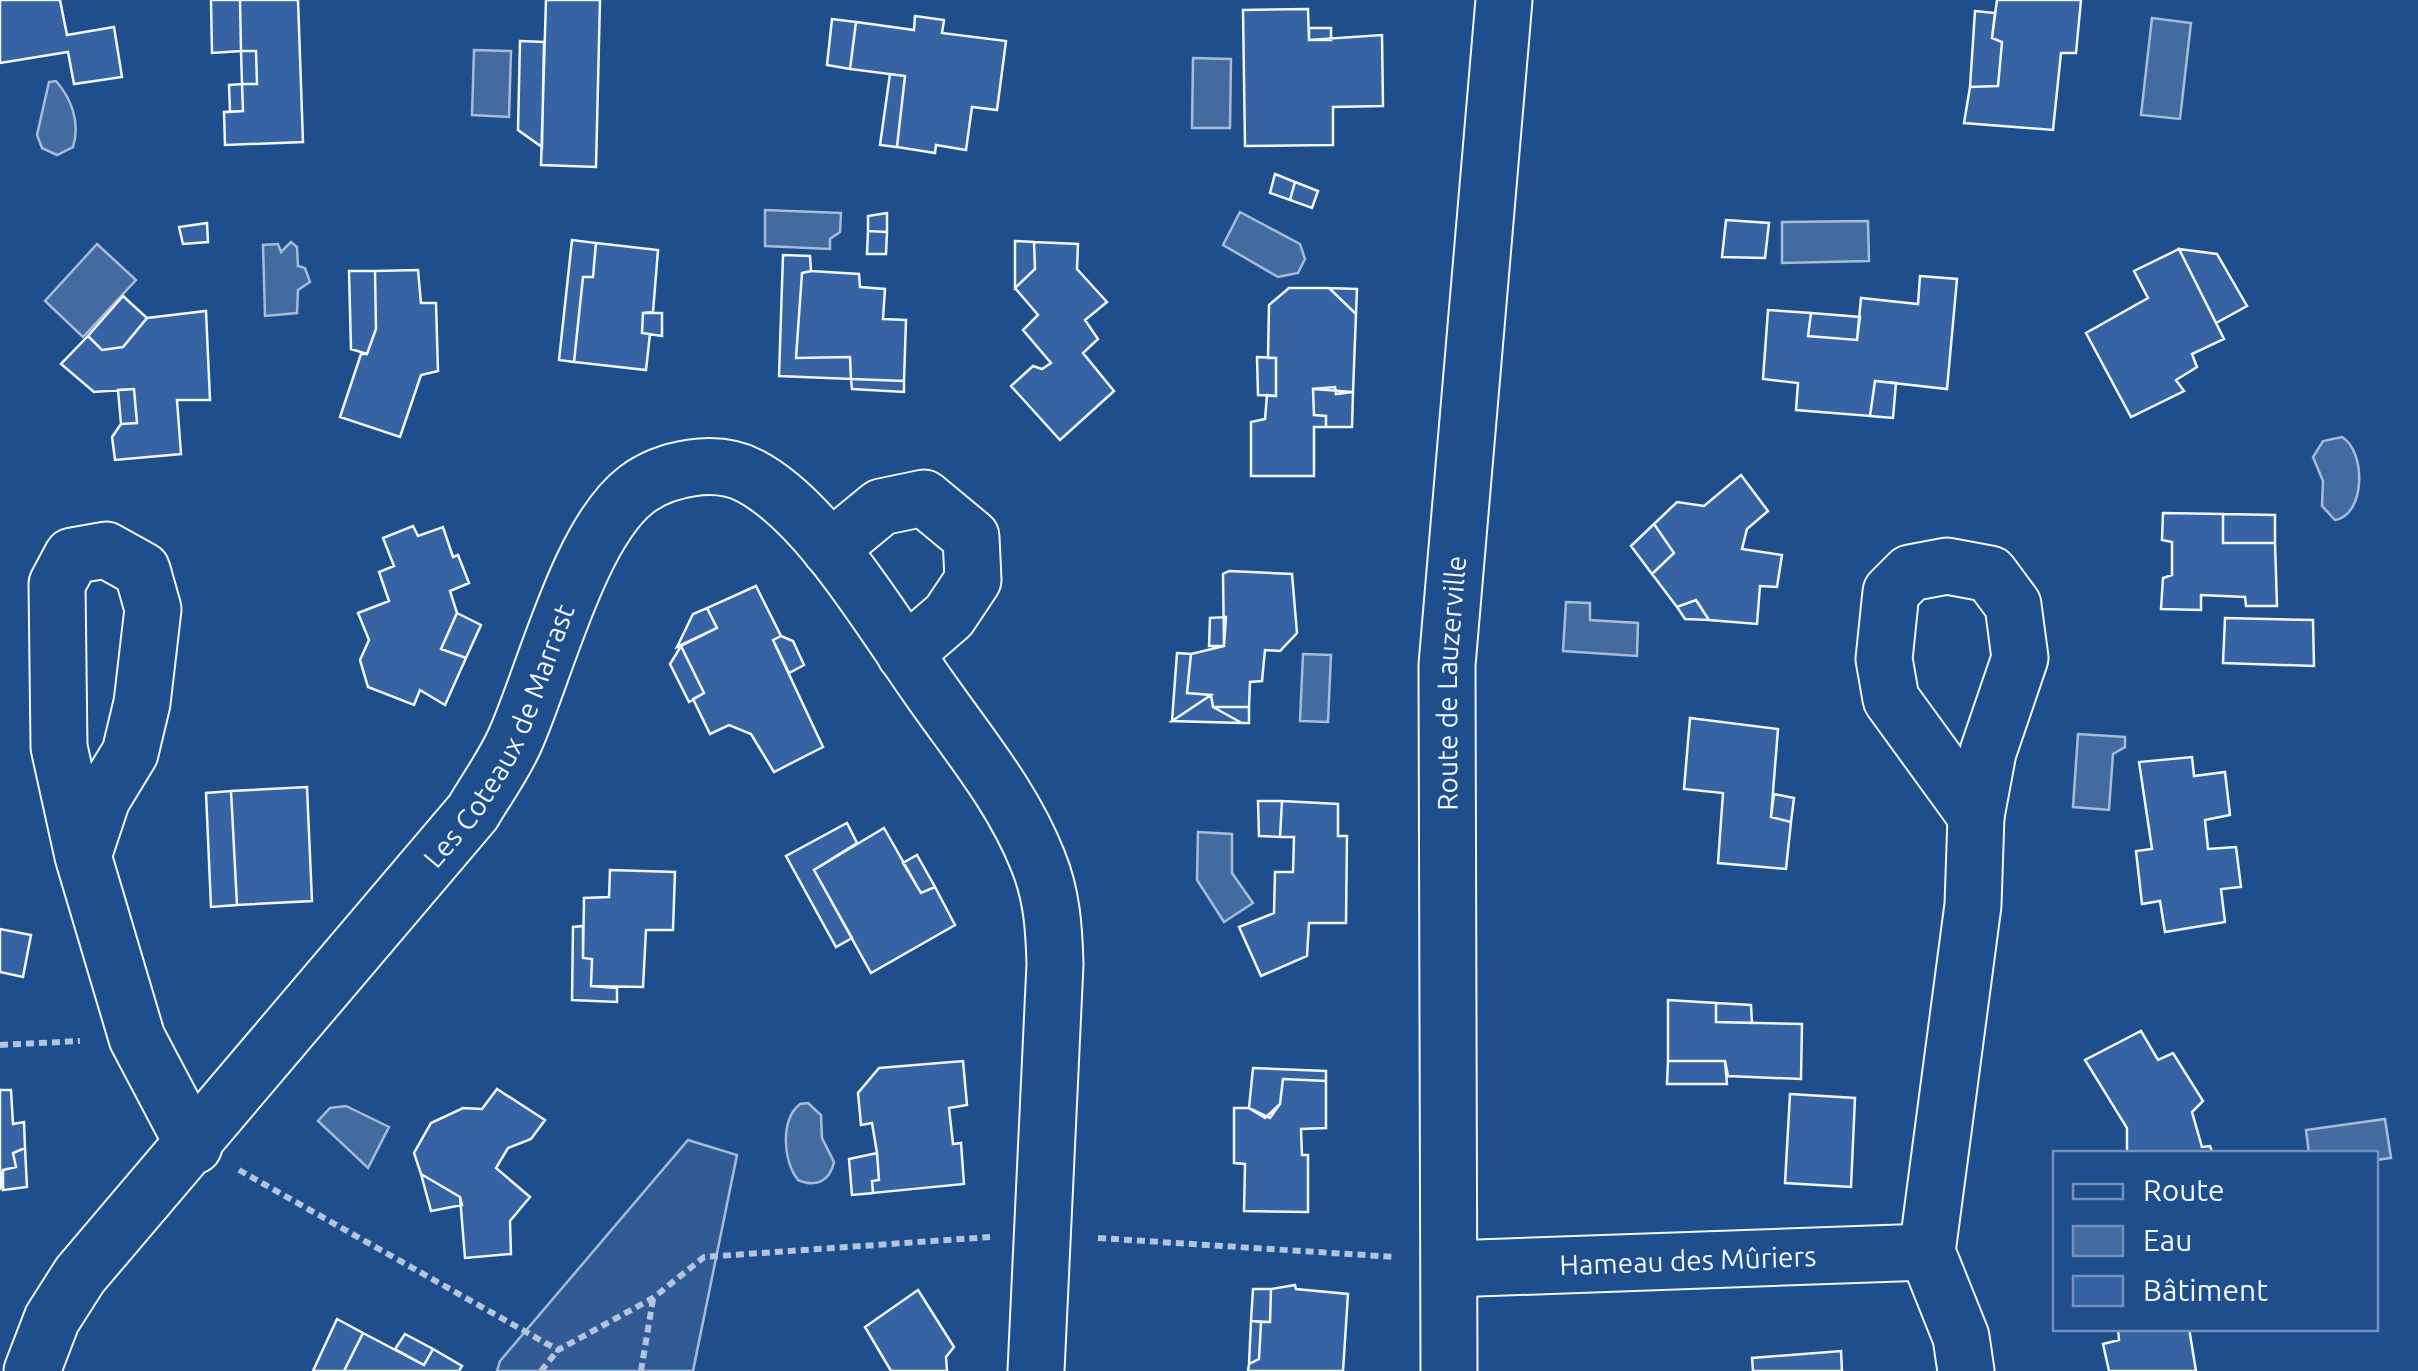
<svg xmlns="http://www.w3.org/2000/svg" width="2418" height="1371" viewBox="0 0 2418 1371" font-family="Ubuntu,sans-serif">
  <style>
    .built { fill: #305b95; stroke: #a8bbd7; stroke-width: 2.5 }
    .water { fill: #446ba0; stroke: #a8bbd7; stroke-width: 2.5 }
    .building { fill: #3563a3; stroke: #f2f6ff; stroke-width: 2.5 }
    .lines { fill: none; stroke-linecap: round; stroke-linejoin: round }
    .minor-casing { stroke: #f2f6ff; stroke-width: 59 }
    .path { stroke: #b3c4dc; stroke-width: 6; stroke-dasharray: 8 5; stroke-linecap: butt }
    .minor { stroke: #1f4e8c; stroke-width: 55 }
    .labels { text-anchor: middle; stroke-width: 8; stroke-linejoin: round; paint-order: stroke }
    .street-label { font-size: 28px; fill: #f2f6ff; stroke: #1f4e8c }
  </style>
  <rect width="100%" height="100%" fill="#1f4e8c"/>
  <!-- built -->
  <path class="built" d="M688 1140 737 1155 693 1371H497L500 1361Z"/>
  <!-- water -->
  <path class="water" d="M2152 18 2191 23 2180 119 2141 115Z
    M474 50 511 51 509 117 472 115Z
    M1193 58 1231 59 1230 128H1192Z
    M56 81C70 97 81 121 73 147L57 155 42 148 37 135 49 82Z
    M765 210 841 213 840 232 830 239V249L765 246Z
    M1240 212 1300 244 1305 259 1298 273 1278 277 1223 245Z
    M1868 221 1869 261 1782 263V222Z
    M291 242 297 247 298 266 305 268 310 282 298 290 297 313 265 316 263 245 278 244 281 252Z
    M97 244 136 280 83 337 45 301Z
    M2342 437C2366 451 2366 515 2335 520L2322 506 2323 481 2313 457 2323 441Z
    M1566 602 1590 603V620L1638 623 1637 656 1563 651Z
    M1303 654 1331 655 1328 722 1300 721Z
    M2078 734 2125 737V747L2113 754 2109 810 2073 807Z
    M1198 832 1232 834V873L1253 903 1224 922 1197 880Z
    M808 1103 821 1115 822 1138 834 1162C830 1181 816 1188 798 1180 783 1161 780 1120 800 1104Z
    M346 1106 389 1127 368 1168 318 1121 330 1108Z
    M2385 1119 2391 1158 2376 1160V1154L2309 1153 2306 1130Z"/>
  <!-- building -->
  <path class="building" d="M0 0H60L67 35 114 27 122 77 74 84 68 52 0 63Z
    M211 0H240L241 51 212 53Z
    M240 0H298L303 142 225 145 224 112 243 111 242 84H257L256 51H241Z
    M546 0H600L596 167 541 165Z
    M1997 0H2081L2076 53H2061L2053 130 1964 123 1970 87 1998 86 2002 42 1992 38Z
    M1308 9 1309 40 1382 35 1383 106 1333 107V145L1245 146 1243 10Z
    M1975 11 1995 13 1992 38 2002 42 1998 86 1970 87Z
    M915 16 944 20 942 33 1006 41 997 110 972 107 966 150 936 145 935 153 897 147 905 76 850 69 856 22 914 30Z
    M832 19 856 22 850 69 827 65Z
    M1309 28H1331V40H1309Z
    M520 41 544 42 542 147 518 130Z
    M241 51H256L257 84H242Z
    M890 74 905 76 897 147 880 145Z
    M242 84 243 111 230 112 229 85Z
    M1275 174 1295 182 1290 200 1270 193Z
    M1295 182 1318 191 1312 208 1290 200Z
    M887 213V232L868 231V216Z
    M1726 220 1769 223 1765 258 1722 257Z
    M207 223 208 242 183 244 179 227Z
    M868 231 887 232 886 254H867Z
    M572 240 596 243 593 277H583L574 362 559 360Z
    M1015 241 1034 242 1035 269 1015 288Z
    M1034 242 1078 244 1077 269 1107 302 1085 320 1098 339 1083 353 1114 391 1060 440 1011 386 1033 366 1042 369 1051 363 1023 330 1038 315 1015 288 1035 269Z
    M596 243 658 250 653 312 643 313 642 333 650 334 646 370 574 362 583 277H593Z
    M2179 249 2224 339 2192 354 2197 367 2176 380 2184 391 2131 417 2086 333 2148 298 2134 271Z
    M2179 249 2217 254 2247 306 2216 323Z
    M783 255 810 256 811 271 802 273 796 358 850 357 851 379 779 376Z
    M418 270 421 303H436L438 371 421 375 400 437 340 417 361 354H367L376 329 375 271Z
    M349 271H375L376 329 367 354 351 349Z
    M811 271 859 274 860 287 885 289 883 319 906 320 904 381 851 379 850 357 796 358 802 273Z
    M1920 276 1957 279 1947 389 1875 381 1870 416 1796 410 1798 383 1763 379 1768 310 1811 313 1808 336 1857 340 1861 298 1918 304Z
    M1289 288H1329L1356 314 1353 392 1313 389 1314 415 1326 416V427H1314V476H1251V422L1265 419 1267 395 1276 396V358H1268L1269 305Z
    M1329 288 1357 289 1356 314Z
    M123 296 147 318 123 347 102 350 88 336Z
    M206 311 210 400H177L181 454 115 460 112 437 121 424 137 423 134 389 94 392 61 364 88 336 102 350 123 347 147 318Z
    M643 313H662V336L642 333Z
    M1811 313 1860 317 1857 340 1808 336Z
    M1257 357 1276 358V396L1258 395Z
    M851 379 904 381V392L852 389Z
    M1875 381 1896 383 1893 418 1870 416Z
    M1335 387 1336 394 1353 392 1352 427H1326V416L1314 415 1313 389Z
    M134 389 137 423 121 424 118 390Z
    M1741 475 1768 511 1747 529 1742 549 1782 555 1777 587 1760 586 1757 624 1709 620 1696 600 1677 607 1652 574 1674 553 1654 524 1677 502 1704 506Z
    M2163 513 2223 514V543H2275L2277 606H2246L2245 597 2201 595V610L2161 609 2163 578 2172 575V542L2162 540Z
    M2223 514 2275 515V543H2223Z
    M1654 524 1674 553 1652 574 1631 546Z
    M413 526 418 536 443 527 453 557 458 555 469 583 450 591 457 613 441 649 466 658 445 705 420 690 414 705 368 687 360 660 369 640 358 613 389 601 379 572 394 566 383 538Z
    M1229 571 1292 574 1297 633 1280 651 1265 650 1262 681 1250 682 1249 707H1213L1211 695 1187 693 1191 654 1224 646 1223 574Z
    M756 586 781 636 773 640 823 747 774 772 751 734 729 725 710 734 693 699 704 693 681 646 717 628 707 608Z
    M1696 600 1709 620 1685 619 1677 607Z
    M707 608 717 628 677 647 693 614Z
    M457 613 481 625 466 658 441 649Z
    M1226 617 1224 646H1209L1210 618Z
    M2225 618 2313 620 2314 666 2223 663Z
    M781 636 793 641 804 665 789 673 773 640Z
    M681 646 704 693 689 702 670 664Z
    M1177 653 1191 654 1187 693 1211 695 1172 721Z
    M1211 695 1213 707 1242 723 1172 721Z
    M1213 707H1249V723H1242Z
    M1690 718 1778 729 1771 817 1791 822 1786 869 1718 863 1723 793 1684 789Z
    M2192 757 2194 776 2225 772 2230 815 2205 820 2208 849 2236 847 2241 887 2221 889 2225 922 2165 932 2160 901 2142 904 2136 851 2152 849 2139 762Z
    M307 787 312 901 237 905 231 791Z
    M231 791 237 905 211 907 206 793Z
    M1774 794 1794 798 1791 822 1771 817Z
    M1258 801H1282L1280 837 1259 836Z
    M1282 801 1338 804V836H1347L1346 923H1309L1307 956 1261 976 1239 927 1274 913 1275 872H1293L1294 837H1280Z
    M847 823 857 843 814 870 852 938 836 947 786 856Z
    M884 828 921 893 935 887 955 925 871 973 814 870Z
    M917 855 935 887 921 893 903 863Z
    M610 870 675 872 673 930H646L643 987 591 986 592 959 583 958 584 898 609 897Z
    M583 926V958L592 959 591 986 617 988V1002L572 1000 573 927Z
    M0 929 31 935 23 977 0 972Z
    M1668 1000 1716 1003V1022L1802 1024 1801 1079 1728 1076 1725 1061H1668Z
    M1716 1003 1751 1005 1752 1023 1716 1022Z
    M2141 1031 2158 1060 2173 1053 2203 1101 2192 1112 2202 1147 2210 1146 2213 1154H2127V1128L2085 1060Z
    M963 1061 967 1105 949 1108 953 1144 961 1143 964 1184 873 1193 872 1181 879 1180 877 1153 872 1123 861 1125 858 1093 879 1068Z
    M1668 1061H1725L1727 1084H1667Z
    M1253 1068 1326 1071V1081L1283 1079 1280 1104 1265 1118 1249 1108Z
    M1283 1079 1326 1081V1128L1301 1129 1302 1155H1308V1212L1244 1211 1245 1164 1234 1163V1108H1249L1270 1118 1280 1104Z
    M497 1089 545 1120 531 1139 508 1148 496 1168 530 1197 510 1221 511 1254 465 1258 460 1197 421 1174 414 1153 431 1123 463 1108 482 1109Z
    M0 1090H11L13 1124 24 1122 25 1148 13 1153 16 1167 3 1170 0 1190Z
    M1790 1094 1855 1098 1851 1187 1785 1183Z
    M25 1148 27 1187 3 1190V1170L16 1167 13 1153Z
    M877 1153 879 1180 872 1181 873 1193 852 1195 849 1159Z
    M421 1174 460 1197 462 1205 431 1211Z
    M1295 1285 1296 1289 1348 1294 1343 1371H1248L1249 1364 1259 1359 1261 1322H1270L1271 1289Z
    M1253 1289H1271L1270 1322 1251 1321Z
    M918 1290 954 1347 946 1357 947 1371H891L865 1327Z
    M337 1319 363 1333 344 1371H313Z
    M1251 1321 1261 1322 1259 1359 1249 1364Z
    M2118 1328H2189L2196 1371H2109L2103 1344 2119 1340Z
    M363 1333 424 1365 433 1349 462 1366 459 1371H344Z
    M405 1334 433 1349 424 1365 395 1349Z
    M1841 1351 1842 1371H1753L1752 1358Z"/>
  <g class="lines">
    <!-- minor casing -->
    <g class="minor-casing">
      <g id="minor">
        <path d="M830 549 881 507 924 498 971 537 973 580 949 616 905 654"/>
        <path d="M1947 566 1990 574 2013 605 2020 658 1988 752 1976 816 1891 699 1884 659 1891 592 1910 573Z"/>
        <path d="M83 856 59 747 57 584 72 556 106 550 142 570 153 609 142 703 130 753 102 799 83 856 137 1038 194 1146"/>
        <path id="s1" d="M1450 1269 1927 1252"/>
        <path id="s2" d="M32 1371 52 1319 80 1275 473 812C487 788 504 765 515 740 545 673 579 534 636 490 665 468 716 458 750 476 819 512 884 625 929 688 968 744 1013 797 1038 861 1052 895 1054 928 1055 964L1036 1371"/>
        <path id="s3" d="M1449 1371 1447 665 1504 0"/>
        <path d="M1966 1371 1961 1337 1927 1252 1973 905 1976 816"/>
      </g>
    </g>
    <!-- path -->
    <path class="path" d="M0 1045 80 1041
      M239 1170 558 1350 653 1298 704 1257 990 1237
      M1098 1238 1395 1257
      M541 1371 558 1350
      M641 1371 653 1299"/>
    <!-- minor -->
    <use href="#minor" class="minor"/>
  </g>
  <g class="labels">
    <!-- street labels -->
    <g class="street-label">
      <text dy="10" stroke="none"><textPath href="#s3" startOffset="688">Route de Lauzerville</textPath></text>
      <text dy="10" stroke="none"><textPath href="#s2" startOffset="795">Les Coteaux de Marrast</textPath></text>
      <text dy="10" stroke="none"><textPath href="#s1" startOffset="238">Hameau des Mûriers</textPath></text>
    </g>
  </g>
  <!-- legend -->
  <rect x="2053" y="1151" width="325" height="180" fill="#1f4e8c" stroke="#7391ba" stroke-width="2.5"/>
  <rect x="2073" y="1184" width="50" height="15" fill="#1f4e8c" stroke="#7391ba" stroke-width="2.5"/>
  <text x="2143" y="1201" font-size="30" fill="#f2f6ff">Route</text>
  <rect x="2073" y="1226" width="50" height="30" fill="#446ba0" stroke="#7391ba" stroke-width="2.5"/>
  <text x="2143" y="1251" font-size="30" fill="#f2f6ff">Eau</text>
  <rect x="2073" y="1276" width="50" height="30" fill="#3563a3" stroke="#7391ba" stroke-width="2.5"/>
  <text x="2143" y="1301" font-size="30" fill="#f2f6ff">Bâtiment</text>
</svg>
